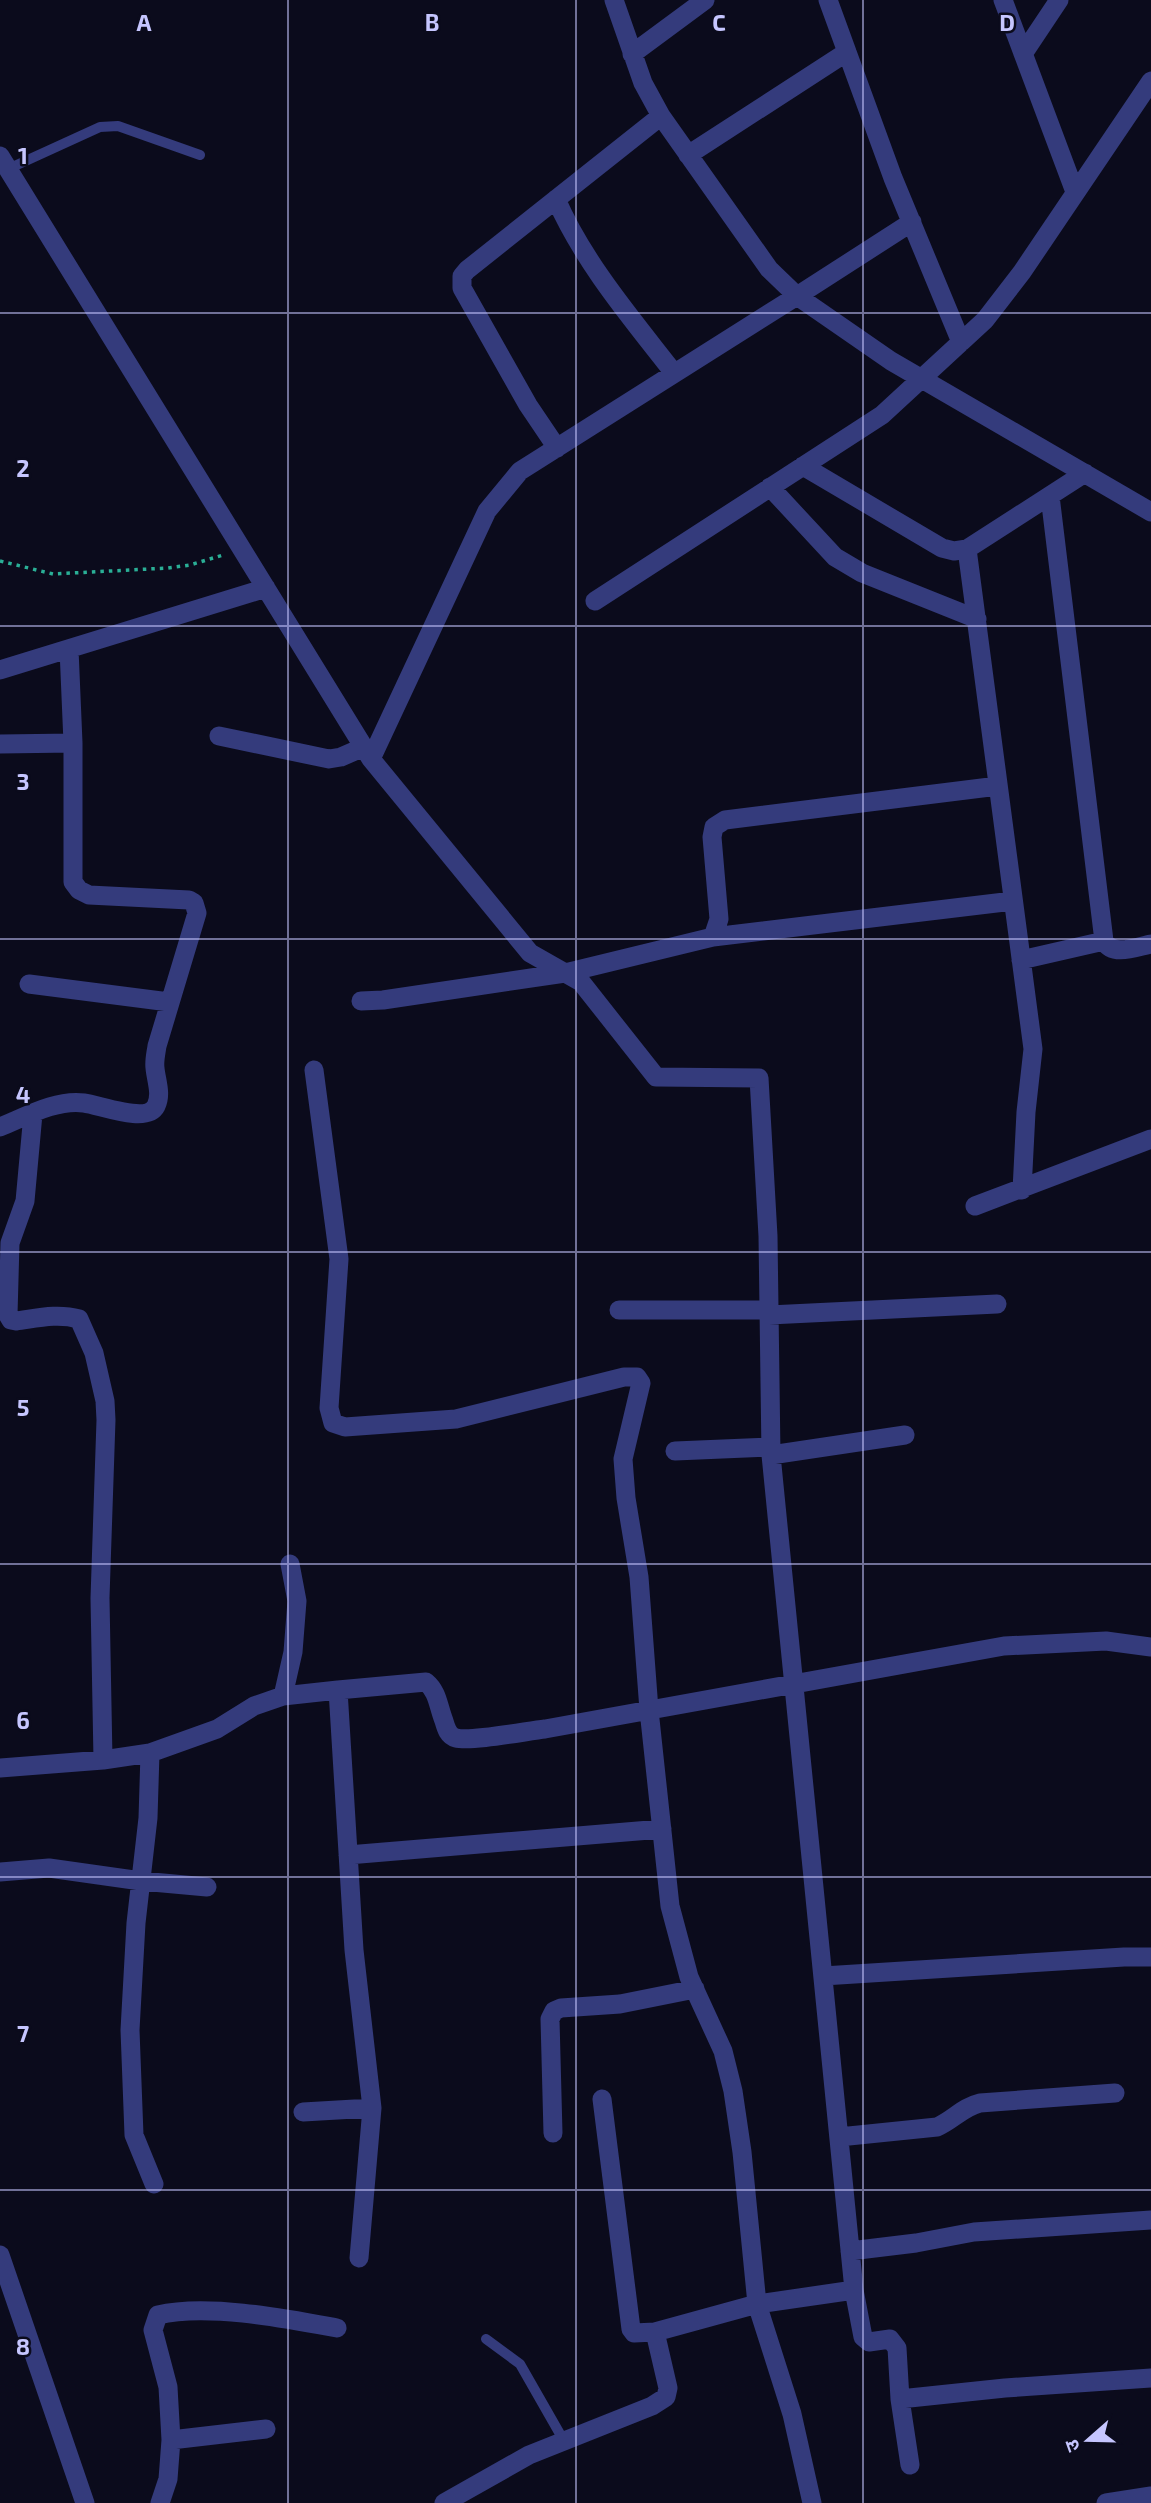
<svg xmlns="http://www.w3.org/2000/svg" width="1151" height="2503" viewBox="0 0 1151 2503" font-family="'Exo 2','Noto Sans Devanagari',sans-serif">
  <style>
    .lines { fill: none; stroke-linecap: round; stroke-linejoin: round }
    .path { stroke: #2aaf96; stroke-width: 3.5; stroke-dasharray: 3.5 5; stroke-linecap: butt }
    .lane { stroke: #343b7c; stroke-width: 10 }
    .street { stroke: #343b7c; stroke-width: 19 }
    .grid { fill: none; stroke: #c6c6ff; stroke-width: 2; stroke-opacity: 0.55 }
    .grid-label { font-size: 23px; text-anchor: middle; font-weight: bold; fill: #c6c6ff; stroke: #0b0b1c; stroke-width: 5; stroke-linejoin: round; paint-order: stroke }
  </style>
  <rect width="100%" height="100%" fill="#0b0b1c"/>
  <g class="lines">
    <!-- path -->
    <path class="path" d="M0 561 53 574 168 568 190 565 223 555"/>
    <!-- lane -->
    <path class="lane" d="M8 169 100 127 118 126 200 155
      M486 2339 520 2364 564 2441"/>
    <!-- street -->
    <path class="street" d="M614 0 643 83 661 116 769 269 797 296 912 222
      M828 0 893 178 961 342
      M1003 0 1075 192
      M632 54 705 0
      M1023 54 1059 0
      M688 155 847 52
      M0 156 371 759 530 953 581 982 656 1077 759 1078 768 1236 771 1455 854 2290 863 2337 869 2342 890 2339 897 2348 900 2399 910 2465
      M556 199C584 263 632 319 674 373
      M557 448 528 405 462 288V276L467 270 661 116
      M803 466 942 548 954 551 967 549 1085 473
      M770 487 835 557 862 573 977 619
      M1050 496 1104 941C1113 957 1136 947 1151 944
      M967 549 1033 1049 1026 1112 1022 1190
      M595 601 882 415 985 320 1022 272 1151 81
      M0 670 266 588
      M219 736 329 759 341 757 364 747
      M0 744 73 743
      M371 759 487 511 520 471 797 296 891 361 1151 512
      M713 937 719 919 712 837 714 827 725 820 998 786
      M1021 960 1104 941
      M29 984 169 1002
      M361 1001 383 1000 565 973 713 937 1013 901
      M314 1070 339 1259 329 1408 333 1423 345 1427 456 1419 624 1377H637L641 1383 623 1459 626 1498 639 1577 649 1710 670 1906 689 1977 723 2051 733 2091 742 2152 757 2304 792 2414 812 2503
      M33 1114 25 1201 10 1243 8 1315 11 1320 16 1321C38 1318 58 1313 79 1319L94 1353 105 1401 106 1420 100 1598 103 1760
      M0 1127C25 1117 56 1099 84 1103 100 1105 147 1124 156 1106 162 1094 156 1080 155 1068 154 1061 156 1053 157 1046L197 913 194 903 189 900 89 895 79 890 73 882V743L69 649
      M975 1206 1151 1139
      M619 1310H769
      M769 1315 997 1304
      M675 1451 771 1447
      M771 1455 905 1435
      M283 1696 338 1690
      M150 1753 148 1818 136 1923 130 2030 134 2135 154 2184
      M0 1768 103 1760 150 1753 217 1729 254 1706 283 1696 293 1652 297 1601 290 1564
      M348 1855 662 1829
      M0 1872 49 1868 141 1881 207 1887
      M823 1976 1124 1957H1151
      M602 2099 631 2329 634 2333 655 2332
      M303 2112 372 2108 354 1950 338 1690 426 1682C438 1692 438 1706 444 1721 446 1728 448 1736 456 1738 471 1742 527 1731 545 1729L1004 1646 1106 1641 1151 1647
      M553 2133 550 2019 554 2011 561 2008 620 2004 695 1989
      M839 2137 937 2127C953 2120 963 2107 980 2103L1115 2093
      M850 2251 916 2243 974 2232 1151 2220
      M0 2255 85 2503
      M359 2258 372 2108
      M900 2399 1005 2388 1151 2378
      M171 2440 266 2429
      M160 2503 168 2479 171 2440 168 2387 153 2330 158 2315C207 2303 288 2319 337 2328
      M444 2503 529 2455 652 2406 666 2397 668 2388 655 2332 757 2304 854 2290
      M1106 2503 1151 2496"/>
  </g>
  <!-- grid -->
  <path class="grid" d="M288 0V2503M576 0V2503M863 0V2503M0 313H1151M0 626H1151M0 939H1151M0 1252H1151M0 1564H1151M0 1877H1151M0 2190H1151"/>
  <g class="grid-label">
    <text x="144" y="31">A</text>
    <text x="432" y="31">B</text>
    <text x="719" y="31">C</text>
    <text x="1007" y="31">D</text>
    <text x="23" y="164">1</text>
    <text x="23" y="477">2</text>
    <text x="23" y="790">3</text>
    <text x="23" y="1103">4</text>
    <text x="23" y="1416">5</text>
    <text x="23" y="1729">6</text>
    <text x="23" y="2042">7</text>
    <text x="23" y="2355">8</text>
  </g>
  <!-- north arrow -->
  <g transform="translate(1088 2440) rotate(250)" stroke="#0b0b1c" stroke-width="5" paint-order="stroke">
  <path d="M0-5L12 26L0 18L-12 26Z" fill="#c6c6ff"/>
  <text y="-10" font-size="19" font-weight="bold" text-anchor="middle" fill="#c6c6ff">उ</text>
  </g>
</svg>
